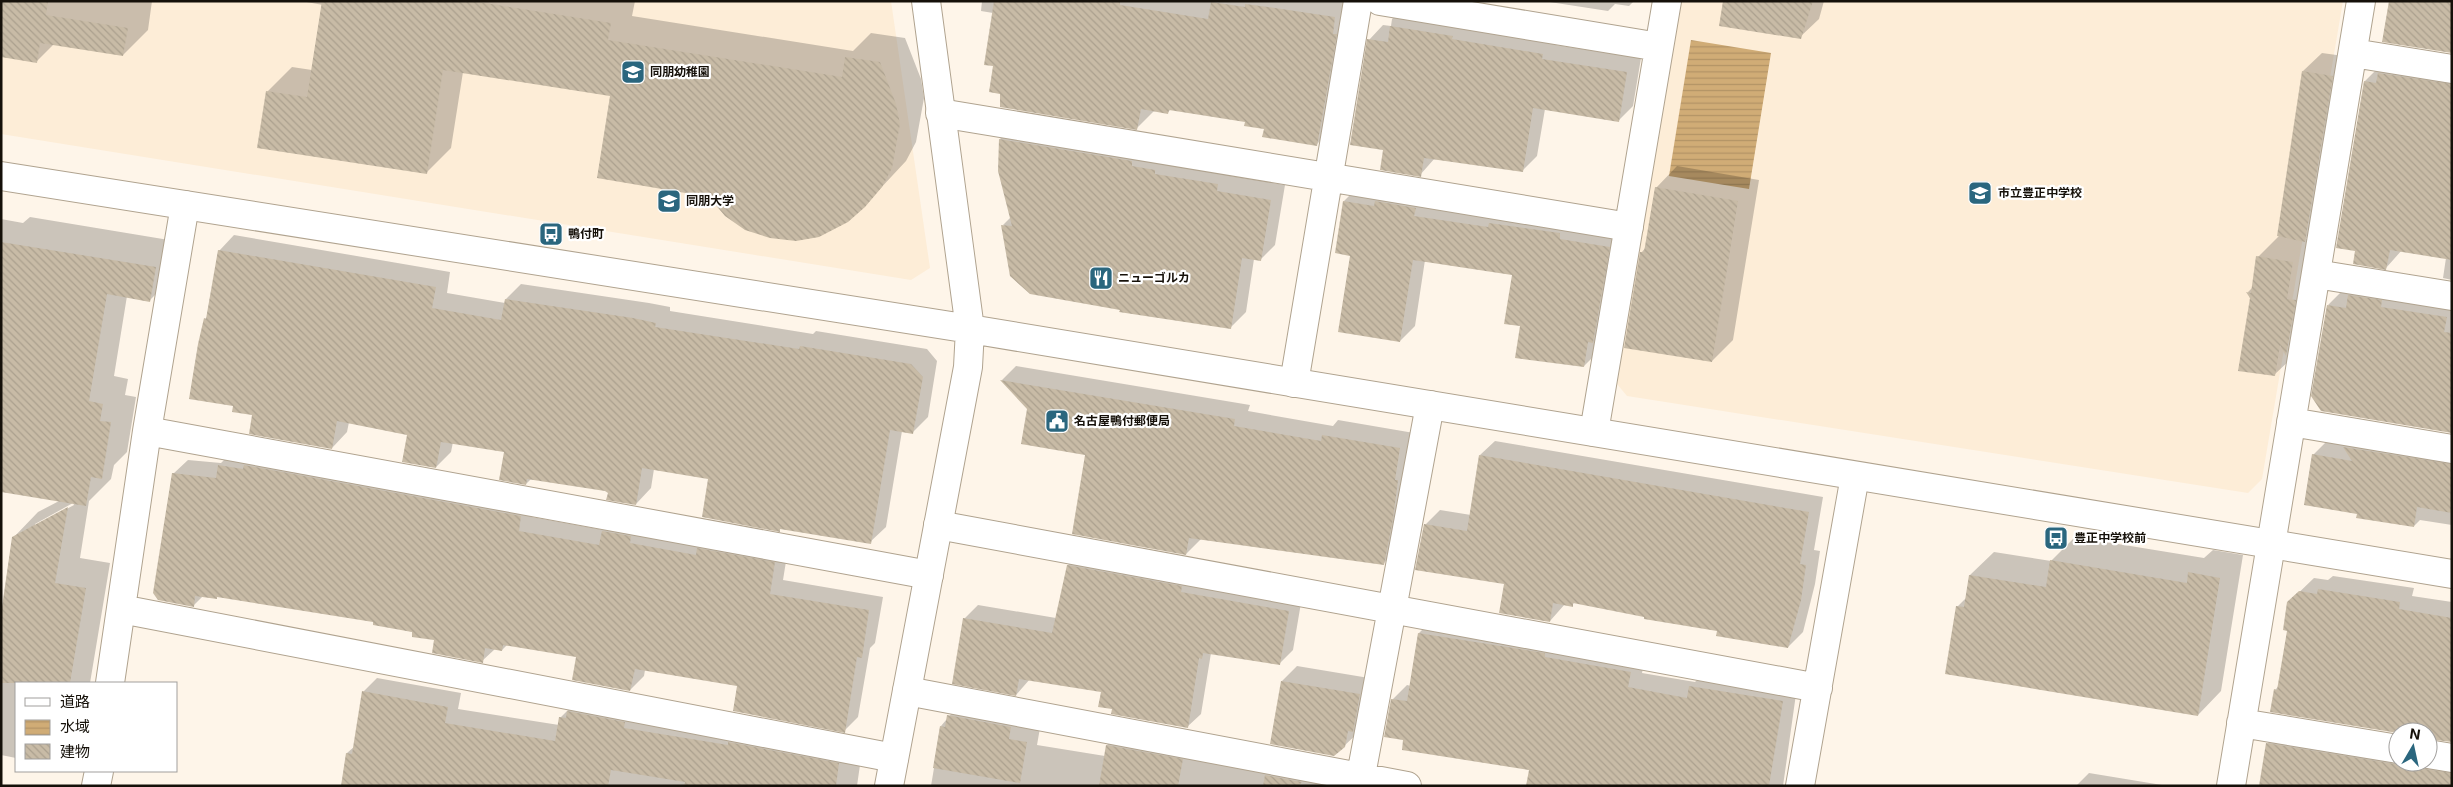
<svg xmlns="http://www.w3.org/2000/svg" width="2453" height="787" viewBox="0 0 2453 787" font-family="Inter,'Noto Sans JP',sans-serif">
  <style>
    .built { fill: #fdedd7 }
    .water { fill: url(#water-rules) }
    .shadow { fill: #0003; fill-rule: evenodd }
    .building { fill: url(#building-back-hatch) }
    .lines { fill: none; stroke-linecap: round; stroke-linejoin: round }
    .minor-casing { stroke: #b0a38f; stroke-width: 30 }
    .tertiary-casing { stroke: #b0a38f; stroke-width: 30 }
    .minor { stroke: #fff; stroke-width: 28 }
    .tertiary { stroke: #fff; stroke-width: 28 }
    .labels { text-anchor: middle; stroke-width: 4.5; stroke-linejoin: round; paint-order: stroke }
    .poi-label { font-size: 12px; font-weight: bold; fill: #151009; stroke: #fff; text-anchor: start }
  </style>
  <defs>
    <pattern id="water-rules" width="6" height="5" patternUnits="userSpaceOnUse" patternTransform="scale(1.25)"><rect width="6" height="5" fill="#d0ac76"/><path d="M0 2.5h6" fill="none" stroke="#b29365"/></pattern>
    <pattern id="building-back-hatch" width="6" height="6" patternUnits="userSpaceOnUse" patternTransform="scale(1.25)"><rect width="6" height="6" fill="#c8bba6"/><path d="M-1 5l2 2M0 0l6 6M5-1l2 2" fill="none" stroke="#aba08e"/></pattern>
  </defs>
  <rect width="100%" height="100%" fill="#fef5e9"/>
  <!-- built -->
  <path class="built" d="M1 1H891L930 268 911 280 1 134Z
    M1680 1H2343L2262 479 2248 493 1627 396 1617 384Z"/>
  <!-- water -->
  <path class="water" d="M1691 40 1771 53 1749 189 1669 176Z"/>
  <!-- shadow -->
  <path class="shadow" d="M1 1H152L148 30 123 55 54 44 37 61Z
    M301 1H635L632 16 853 51 871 33 905 38 921 79 924 98 916 142 906 161 864 206 710 196 612 95 463 72 451 148 426 173 267 92 292 67 312 70 323 5Z
    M982 1H1353L1335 126 1317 144 1246 120 1171 109 1168 112 1155 110 1137 128 1001 93 995 65 993 13 981 11Z
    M1543 1H1634L1629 6 1615 4 1608 11Z
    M1725 1H1824L1819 19 1800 37Z
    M1407 5 1557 39 1556 45 1641 58 1633 106 1619 120 1545 109 1537 156 1523 170 1435 158 1420 175 1384 149 1369 40 1383 25 1391 26 1392 19Z
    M2322 53 2351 57 2324 222 2306 239 2314 241 2296 354 2274 375 2248 292 2253 287 2258 257 2279 236 2303 71Z
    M2380 66 2452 68V280L2443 278 2446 258 2402 250 2386 268 2365 81Z
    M1015 124 1232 169 1231 176 1285 185 1275 245 1260 260 1254 259 1246 312 1231 327 1121 309 1003 225 1011 217 999 171 1000 139Z
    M1677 166 1759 180 1733 340 1712 361 1642 252 1646 247 1656 188Z
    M1359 186 1624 232 1599 351 1584 366 1522 325 1514 274 1425 260 1415 326 1400 341 1351 255 1344 201Z
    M30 217 181 242 175 275 150 300 127 296 114 376 128 379 125 395 136 397 127 452 114 465 111 479 89 501 80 558 110 563 90 683H16V758L1 755V619L13 538 38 512 61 500 1 491V219L23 223ZM73 503 74 505 35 526V524Z
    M234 235 450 272 447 293 505 303 506 299 521 284 649 303 670 307V311L813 334 816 331 927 349 937 361 928 417 912 433 902 431 886 527 870 542 782 528 779 530 710 478 654 469 651 488 636 504 606 490 532 478 526 484 505 451 453 442 451 452 436 467 408 434 349 422 347 432 332 448 235 405 205 319 208 316 219 251Z
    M2343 290 2452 296V432L2328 305Z
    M1016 366 1250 405 1248 411 1333 426 1338 420 1414 433 1399 548 1384 563 1201 539 1186 554 1086 454 1028 409 1002 380Z
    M2328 440 2452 448V525L2420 520 2414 526 2358 513 2313 455Z
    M1495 441 1823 497 1814 550 1820 551 1815 584 1803 632 1788 647 1718 630 1575 602 1572 605 1565 604 1550 621 1505 583 1425 525 1440 510 1471 515 1480 455Z
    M233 451 535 502 532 517 604 530 617 517 788 549 783 580 883 597 875 643 870 648 858 717 844 731 738 685 645 670 644 676 630 690 577 656 508 644 502 650 495 649 482 661 436 639 375 621 218 596 216 598 203 596 193 606 173 474 188 460 221 463Z
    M2075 537 2204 558 2213 550 2243 555 2221 691 2198 715 1957 607 1967 597 1970 575 1994 552 2051 561Z
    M1081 552 1302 597 1293 650 1279 664 1211 653 1201 714 1187 727 1113 708 1102 691 1030 679 1016 695 964 619 978 605 1056 618 1068 565Z
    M2333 576 2414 588 2412 596 2452 602V741L2428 739V732L2275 690 2279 686 2288 630 2289 602 2314 578 2328 580Z
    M1433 619 1645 658 1642 673 1695 682 1705 672 1797 687 1783 786H1548L1530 769 1405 739 1392 700 1407 685 1411 686 1419 633Z
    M1297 666 1375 679 1360 731 1344 746 1282 681Z
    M377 678 461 693 458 709 559 725 560 718 574 704 861 758 857 786H342L347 753 355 746 363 692Z
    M962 701 1040 728 1037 745 1105 756 1107 745 1121 731 1363 786H931L941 726Z
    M2281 730 2398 762H2428L2452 757V786L2267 744Z
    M2089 773 2168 786H2076Z"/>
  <!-- building -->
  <path class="building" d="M1 1H48L46 15 128 28 123 56 40 43 37 63 1 57Z
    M322 1H472L611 23 608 40 842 77 845 57 880 62 896 104 900 124 892 168 882 187 865 207 848 222 819 237 796 241 770 238 745 230 725 216 709 197 597 178 610 96 443 70 427 174 257 148 266 91 307 97Z
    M994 1H1120V5L1208 19 1211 2 1245 7V4L1268 7 1335 17 1333 34H1337L1317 146 1262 137 1264 129 1244 126 1245 122 1169 110 1168 114 1141 109 1137 130 1000 107V94L989 92 993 66 984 65Z
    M1723 1H1813L1801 39 1719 26Z
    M2389 1H2452V53L2382 42Z
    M1390 26 1453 36 1452 39 1543 54 1542 59 1627 72 1619 122 1533 108 1523 172 1424 158 1421 177 1380 170 1383 150 1350 145 1367 39 1388 42Z
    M2302 71 2333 76 2305 242 2277 236Z
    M2378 73 2452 84V260L2390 250 2386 270 2353 264 2355 251 2336 248 2364 81 2376 83Z
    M999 139 1132 161V166L1155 170V174L1218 184 1217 191 1271 200 1261 261 1242 258 1231 329 1119 312 1120 310 1030 294 1010 276 1001 225 1012 226 998 171Z
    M1655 187 1738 201 1712 362 1624 348 1640 252H1644Z
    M1343 201 1374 206 1375 201 1416 208 1414 216 1488 227 1489 223 1560 233V239L1610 247 1593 343 1588 342 1584 367 1515 358 1520 326 1504 324 1512 275 1413 260 1400 342 1338 332 1350 256 1335 253Z
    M1 242 156 267 150 302 107 294 89 401 103 404 100 421 111 422 102 479 91 477 86 506 1 492Z
    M218 250 436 287 432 308 501 320 505 299 633 318 656 323 655 327 799 349 800 346 911 364 923 377 913 434 890 430 871 544 780 529V532L702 517 708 479 642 468 636 505 606 500 608 493 605 491 527 479 526 485 499 480 504 452 441 442 436 468 402 462 407 435 337 421 332 449 249 434 252 415 232 412 233 406 189 399 198 344 204 318 206 319Z
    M2256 256 2293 262 2287 299 2296 300 2286 356 2280 345 2275 376 2238 371 2250 298 2246 292 2251 293Z
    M2348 295 2382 300 2381 307 2447 317 2444 332 2452 333V433L2321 411 2311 396 2327 305 2346 308Z
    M1000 380 1235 419 1234 426 1321 441 1322 435 1400 448 1395 480H1398L1393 519 1384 565 1189 538 1186 555 1072 534 1085 455 1021 444 1027 409Z
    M2343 447 2452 464V513L2417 507 2414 527 2356 518 2357 514 2304 505 2312 454 2352 461Z
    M1479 455 1809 512 1800 564 1806 565 1801 600 1788 648 1716 636 1717 631 1644 619V617L1573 603V607L1553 603 1550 622 1499 613 1504 584 1415 570 1424 524 1467 531Z
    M218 465 243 469 244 465 521 516 519 531 599 545 602 531 631 536 630 543 696 555 697 548 775 562 770 594 869 610 862 658 857 657 845 733 733 711 737 686 635 669 630 691 572 680 576 657 503 645 502 651 485 648 483 663 432 653 434 640 412 637V632L373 625V622L217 597V599L195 596 194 607 158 600 153 593 172 473 216 478Z
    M68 507 55 583 86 588 70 683H1V614L12 537Z
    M2050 560 2187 583 2188 572 2220 578 2198 716 1945 674 1956 606 1964 607 1969 575 2046 587Z
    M1067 565 1182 586 1181 592 1289 611 1280 665 1203 653 1202 659 1199 658 1188 728 1111 714 1112 709 1098 707 1101 692 1019 679 1016 696 952 684 963 618 1052 633Z
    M2318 589 2400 602 2399 609 2452 618V742L2428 739V732L2398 733 2270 712 2274 689 2277 690 2287 631 2283 630 2287 602 2299 591 2317 594Z
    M1418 633 1545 653V657L1631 672 1628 687 1687 698 1689 686 1783 701 1769 786H1526L1529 770 1402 750 1403 740 1384 737 1391 699 1407 701Z
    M1281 681 1360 694 1353 732 1348 731 1345 747 1334 756 1270 744Z
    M362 691 448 707 445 723 555 741 559 717 566 718 567 711 625 722 624 728 728 745V742L839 763 836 786H684L685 782 611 770 608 786H341L346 753 352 754Z
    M947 715 1011 727 1009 739 1027 742 1020 783 933 768 940 726 945 727Z
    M2266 743 2395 764 2415 762 2425 769 2452 773V786H2259Z
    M1106 745 1183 759 1178 786H1099Z
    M1265 775 1302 782 1298 786H1263Z"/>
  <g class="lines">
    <!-- minor casing -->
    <g class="minor-casing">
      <path id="minor" d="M1380 1 1659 47
        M2353 53 2452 69
        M940 113 1629 227
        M2316 274 2452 296
        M1294 383 1358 1
        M2291 422 2452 449
        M147 431 929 575
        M1594 432 1667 1
        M938 525 1818 688
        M121 609 894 758
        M110 683 147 431 185 205
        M907 691 1407 786
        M2241 723 2398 749
        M2428 754 2452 758
        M96 786 99 771
        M1359 786 1430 405
        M1800 786 1855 476
        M2231 786 2361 1"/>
    </g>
    <!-- tertiary casing -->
    <g class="tertiary-casing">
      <path id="tertiary" d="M1 176 970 329 2452 574
        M889 786 968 367 970 329 926 1"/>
    </g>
    <!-- minor -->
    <use href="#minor" class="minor"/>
    <!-- tertiary -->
    <use href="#tertiary" class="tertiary"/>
  </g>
  <!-- icons -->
  <defs>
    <g id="school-square" transform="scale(1.25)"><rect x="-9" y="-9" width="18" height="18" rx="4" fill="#2a667e" stroke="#fff"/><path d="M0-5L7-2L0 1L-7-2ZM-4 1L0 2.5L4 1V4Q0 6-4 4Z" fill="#fff"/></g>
    <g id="university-square" transform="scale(1.25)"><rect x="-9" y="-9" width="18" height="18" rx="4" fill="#2a667e" stroke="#fff"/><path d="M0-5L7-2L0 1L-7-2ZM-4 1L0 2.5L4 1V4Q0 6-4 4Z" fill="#fff"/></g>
    <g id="bus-square" transform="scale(1.25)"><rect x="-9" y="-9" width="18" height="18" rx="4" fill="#2a667e" stroke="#fff"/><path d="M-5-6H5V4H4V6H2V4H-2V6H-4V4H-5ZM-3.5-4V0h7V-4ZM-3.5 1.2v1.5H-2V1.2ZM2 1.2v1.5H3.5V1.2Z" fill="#fff"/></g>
    <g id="restaurant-square" transform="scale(1.25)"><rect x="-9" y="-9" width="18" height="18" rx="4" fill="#2a667e" stroke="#fff"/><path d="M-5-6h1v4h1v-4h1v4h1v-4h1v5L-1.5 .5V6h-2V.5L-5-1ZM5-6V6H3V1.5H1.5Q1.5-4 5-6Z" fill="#fff"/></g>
    <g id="civic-square" transform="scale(1.25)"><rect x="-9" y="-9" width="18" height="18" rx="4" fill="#2a667e" stroke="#fff"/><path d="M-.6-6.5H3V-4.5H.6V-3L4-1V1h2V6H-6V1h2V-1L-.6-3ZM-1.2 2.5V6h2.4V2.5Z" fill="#fff"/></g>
  </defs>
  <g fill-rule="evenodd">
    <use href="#school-square" x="633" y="72"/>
    <use href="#school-square" x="1980" y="193"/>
    <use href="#university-square" x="669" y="201"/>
    <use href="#bus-square" x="551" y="234"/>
    <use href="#restaurant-square" x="1101" y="278"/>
    <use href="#civic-square" x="1057" y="421"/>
    <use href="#bus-square" x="2056" y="538"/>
  </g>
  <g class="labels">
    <!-- poi labels -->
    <g class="poi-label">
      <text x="650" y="76">同朋幼稚園</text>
      <text x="1998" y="197">市立豊正中学校</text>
      <text x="686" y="205">同朋大学</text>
      <text x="568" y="238">鴨付町</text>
      <text x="1118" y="282">ニューゴルカ</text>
      <text x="1074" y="425">名古屋鴨付郵便局</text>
      <text x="2074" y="542">豊正中学校前</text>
    </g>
  </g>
  <!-- border -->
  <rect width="2453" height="787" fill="none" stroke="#151009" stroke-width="5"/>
  <!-- legend -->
  <rect x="15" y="682" width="162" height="90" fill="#ffffff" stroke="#a19f9d"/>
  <rect x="25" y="698" width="25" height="8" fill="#ffffff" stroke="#a19f9d"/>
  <text x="60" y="707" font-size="15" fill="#151009">道路</text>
  <rect x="25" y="720" width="25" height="15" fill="url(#water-rules)" stroke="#a19f9d"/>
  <text x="60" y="732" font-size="15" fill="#151009">水域</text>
  <rect x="25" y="744" width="25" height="15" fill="url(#building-back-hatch)" stroke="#a19f9d"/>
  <text x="60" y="757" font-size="15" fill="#151009">建物</text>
  <!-- north arrow -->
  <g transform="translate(2413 747) rotate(9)"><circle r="24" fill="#ffffff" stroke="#a19f9d"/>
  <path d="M0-4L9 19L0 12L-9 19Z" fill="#2a667e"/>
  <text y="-8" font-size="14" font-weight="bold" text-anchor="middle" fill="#151009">N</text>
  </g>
</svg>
